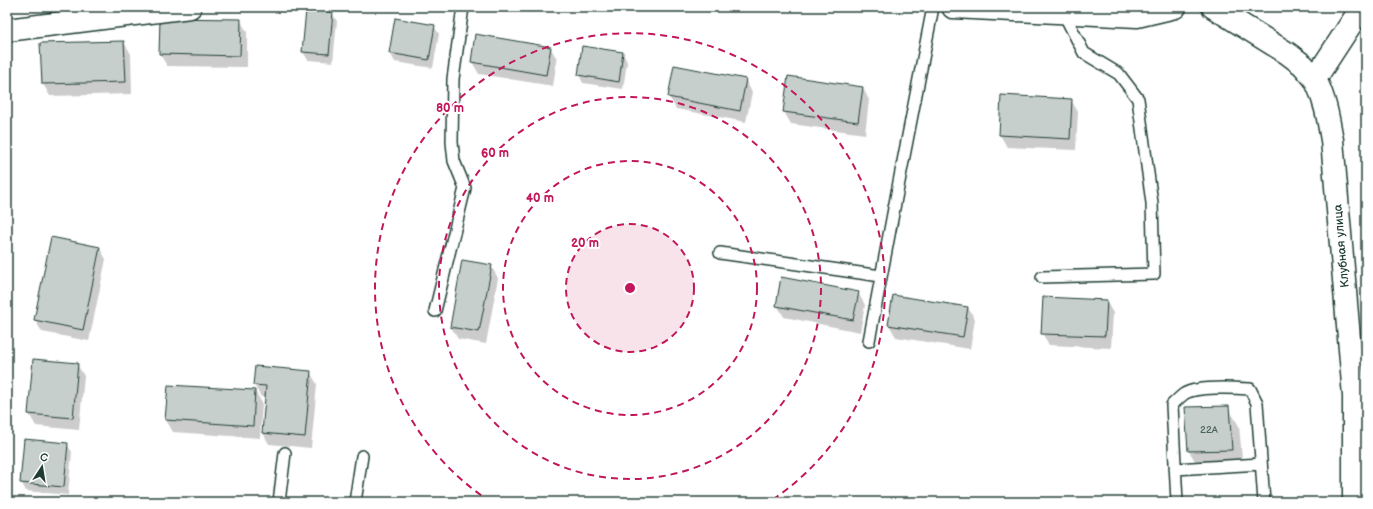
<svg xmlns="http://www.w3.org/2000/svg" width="1373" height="509" viewBox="0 0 1373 509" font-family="'Balsamiq Sans',sans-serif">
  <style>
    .shadow { fill: #0003 }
    .building { fill: #c7cfcc; stroke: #1f3d34 }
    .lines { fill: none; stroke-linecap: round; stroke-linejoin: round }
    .lane-casing { stroke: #1f3d34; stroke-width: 14 }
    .street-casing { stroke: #1f3d34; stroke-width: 25 }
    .secondary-casing { stroke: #1f3d34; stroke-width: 25 }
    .lane { stroke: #fff; stroke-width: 11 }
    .street { stroke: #fff; stroke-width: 22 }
    .secondary { stroke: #fff; stroke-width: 22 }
    .ring { fill: none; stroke: #c2185b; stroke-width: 2; stroke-dasharray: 7 5 }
    .labels { text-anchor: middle; stroke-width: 4; stroke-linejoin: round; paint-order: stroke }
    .number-label { font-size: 10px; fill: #49625a }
    .street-label { font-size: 12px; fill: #1f3d34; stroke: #fff }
    .centre { fill: #c2185b; stroke: #fff; stroke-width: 2 }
    .ring-label { font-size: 12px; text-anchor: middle; font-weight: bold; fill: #c2185b; stroke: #fff; stroke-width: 4; stroke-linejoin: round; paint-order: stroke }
  </style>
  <rect width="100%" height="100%" fill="#fff"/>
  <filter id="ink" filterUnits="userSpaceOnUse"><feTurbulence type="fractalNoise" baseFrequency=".025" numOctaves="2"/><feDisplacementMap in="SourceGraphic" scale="8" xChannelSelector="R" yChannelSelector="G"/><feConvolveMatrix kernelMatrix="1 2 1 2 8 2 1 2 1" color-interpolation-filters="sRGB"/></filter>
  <g filter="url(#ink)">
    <!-- shadow -->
    <path class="shadow" d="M332 13 337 21 333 62 308 60 303 52Z
      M396 19 434 26 439 34 433 68 395 62 390 53Z
      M240 20 247 32V67L167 66 160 54Z
      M124 42 131 54 132 94 50 96 43 84 42 44Z
      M550 47 557 59 553 86 479 74 472 62Z
      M583 47 623 53 627 62 623 89 583 83 579 75Z
      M745 80 752 92 746 122 676 109 669 97Z
      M863 88 869 100 865 134 791 124 784 112Z
      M1071 100 1078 112 1076 150 1007 147 1000 135Z
      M99 247 106 259 89 341 42 332 35 320Z
      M491 266 498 278 486 344 458 339 451 327Z
      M858 293 865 305 860 332 784 317 777 305Z
      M894 296 968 308 975 319 970 349 896 337 889 325Z
      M1106 301 1113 313 1111 348 1049 345 1042 333Z
      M77 364 84 376 79 430 36 426 29 414Z
      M310 372 317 384 311 448 269 444 263 433 266 397H261L254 385Z
      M168 386 255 391 262 403 260 438 173 432 166 420Z
      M1228 407 1239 426 1243 468 1200 469 1189 451Z
      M67 444 72 452 68 495 26 491 21 482Z"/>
    <!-- building -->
    <path class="building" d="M306 10 333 12 329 54 302 52Z
      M160 18 241 19 240 56 159 54Z
      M395 18 435 25 429 60 389 53Z
      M475 34 551 47 546 75 471 62Z
      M124 41 126 82 42 84 40 43Z
      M582 46 623 52 619 82 578 75Z
      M674 65 746 79 740 111 668 97Z
      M788 76 863 87 858 122 783 112Z
      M1001 95 1072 99 1070 139 999 135Z
      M51 237 100 247 83 330 34 320Z
      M462 260 492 265 479 332 450 327Z
      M781 277 859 292 853 320 776 306Z
      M893 295 968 307 963 337 888 325Z
      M1043 297 1107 300 1105 336 1041 334Z
      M33 359 78 363 73 418 28 414Z
      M255 366 311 371 305 437 262 433 266 386 253 385Z
      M168 385 255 390 253 426 165 420Z
      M1229 406 1232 450 1188 451 1185 407Z
      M24 439 68 443 64 487 20 483Z"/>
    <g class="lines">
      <!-- lane casing -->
      <g class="lane-casing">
        <path id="lane" d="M720 253 881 276
          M1042 277 1154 274 1152 203 1138 99 1119 74 1084 53 1063 12
          M435 311 465 188 454 161 452 142 453 79 463 7
          M869 341 899 182 933 7
          M1175 469 1261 464
          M279 502 285 453
          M355 502 362 456
          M1177 502 1172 405C1176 401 1180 397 1184 394 1196 386 1236 388 1250 389L1257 403 1264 502"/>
      </g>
      <!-- street casing -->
      <g class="street-casing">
        <path id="street" d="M953 7 1137 16 1175 7
          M1213 7 1287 53 1303 65 1315 79
          M7 30 190 7"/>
      </g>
      <!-- secondary casing -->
      <g class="secondary-casing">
        <path id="secondary" d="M1354 502V396L1332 140C1328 117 1325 99 1315 79L1362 7"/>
      </g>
      <!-- lane -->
      <use href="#lane" class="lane"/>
      <!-- street -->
      <use href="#street" class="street"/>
      <!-- secondary -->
      <use href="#secondary" class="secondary"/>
    </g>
  </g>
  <!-- distance rings -->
  <circle cx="630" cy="288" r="64" fill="#c2185b" fill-opacity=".12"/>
  <g class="ring">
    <circle cx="630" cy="288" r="64"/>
    <circle cx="630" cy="288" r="127"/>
    <circle cx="630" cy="288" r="191"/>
    <path d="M491 502A255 255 0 1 1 769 502"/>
  </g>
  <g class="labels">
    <!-- number labels -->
    <g class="number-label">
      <text x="1209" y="433">22А</text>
    </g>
    <!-- street labels -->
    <g class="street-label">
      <text transform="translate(1341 246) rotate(-95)" y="4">Клубная улица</text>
    </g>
  </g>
  <circle cx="630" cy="288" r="6" class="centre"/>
  <g class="ring-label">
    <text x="450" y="112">80 m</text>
    <text x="495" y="157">60 m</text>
    <text x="540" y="202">40 m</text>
    <text x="585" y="247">20 m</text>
  </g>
  <!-- margin -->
  <rect width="1373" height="509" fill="none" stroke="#fff" stroke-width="24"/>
  <rect x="12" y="12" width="1349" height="485" fill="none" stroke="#1f3d34" stroke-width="1.5" filter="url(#ink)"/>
  <!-- north arrow -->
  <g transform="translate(42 467) rotate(12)" stroke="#ffffff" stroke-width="3" paint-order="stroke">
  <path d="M0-3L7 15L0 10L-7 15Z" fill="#1f3d34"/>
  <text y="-6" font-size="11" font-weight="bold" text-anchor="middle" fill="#1f3d34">С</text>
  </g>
</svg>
